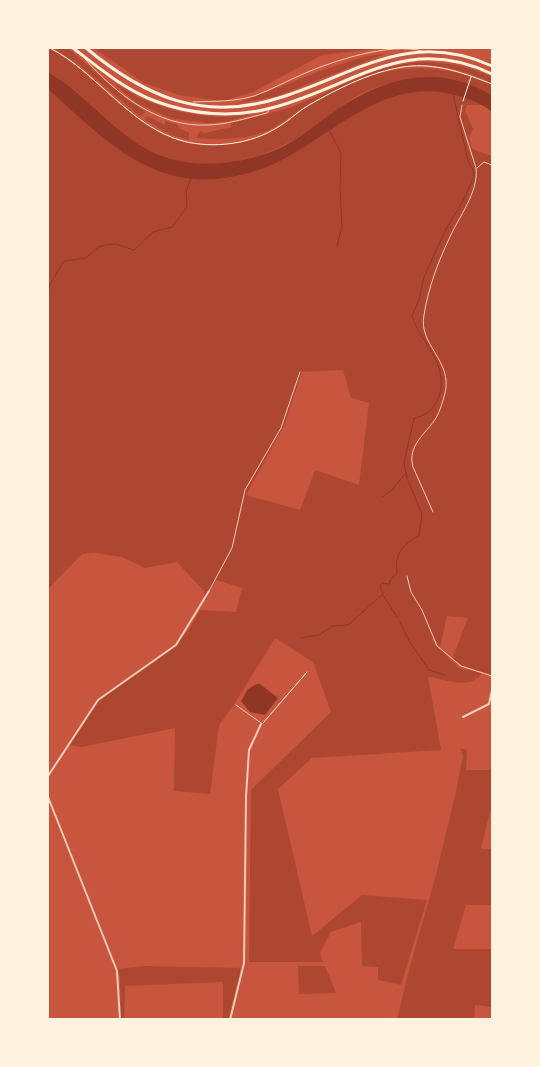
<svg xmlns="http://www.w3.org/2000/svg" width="540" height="1067" viewBox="0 0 540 1067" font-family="'Alegreya Sans',sans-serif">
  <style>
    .green { fill: #ae4732; fill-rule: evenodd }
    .water { fill: #8f3625 }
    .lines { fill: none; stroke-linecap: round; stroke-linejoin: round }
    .stream { stroke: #8f3625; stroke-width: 1 }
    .path { stroke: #fff3e0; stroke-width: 1 }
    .service { stroke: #f1ccb7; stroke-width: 1 }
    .minor { stroke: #f1ccb7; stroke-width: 2 }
    .trunk { stroke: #fff3e0; stroke-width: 3 }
  </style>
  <rect width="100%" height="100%" fill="#c8553d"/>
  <!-- green -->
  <path class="green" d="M48 48C94 72 129 125 179 141 209 150 248 145 275 130 287 124 297 113 309 106 363 73 407 58 470 76L467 84C435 75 406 77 374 88 351 96 330 115 311 129 270 158 212 175 164 157 117 139 90 95 48 72Z
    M53 48 69 49 129 101 146 112 140 116 78 64Z
    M94 48H384L322 55 253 92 226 100H215L179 95 144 83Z
    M387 53 277 96 235 104 323 70 364 57Z
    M424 62C448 63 470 66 492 77V83C435 56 392 62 336 90 326 95 315 100 306 106 294 113 283 123 271 129 247 140 221 140 196 138L200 131 205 133 232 127 230 123C254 117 280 112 304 102 348 84 374 65 424 62Z
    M472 77 492 85V95L469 84Z
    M113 83C121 86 130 93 140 98 175 114 213 120 251 115L228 121 208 123 173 119 137 103Z
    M419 87 453 94 485 105H467L465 110 473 129 469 137 472 149 492 156V675L466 667 452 659 468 618 447 616 440 647 434 638 431 640 459 668 482 673C469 691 446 679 428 677L441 750 312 758 278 789 312 936 362 895 427 900 401 985 378 980V967L362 966 361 922 331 932 320 953 323 962H249L251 790 331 712 313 662 275 638 233 706 219 725 210 794 174 791 175 728 82 747 69 745C81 728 91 707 107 692 114 687 123 682 130 678 163 656 182 646 200 610L236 612 242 588 216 580 205 601 204 591 177 562 145 568 122 557 95 553 82 554 48 589V89L119 149 152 168 257 163 343 111ZM343 370 351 398 369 403 359 485 315 470 300 510 246 495 284 426 302 372Z
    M147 116 165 125V121L177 124 179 128 189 133V140L172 135 145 120Z
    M460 748 467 750 466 770H492V804L481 849H492V905H466L453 949H492V1007L475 1005 474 1019H397L409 970 436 875 455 796 463 756Z
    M144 966 241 968 228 1020 223 1019V982L125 986 124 1019H121L120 977 117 969Z
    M298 966H325L336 993 299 994Z"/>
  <!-- water -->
  <path class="water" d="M48 72C94 98 124 150 179 161 212 168 256 161 286 145 305 135 321 120 339 108 388 76 439 64 492 95V112C483 104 473 101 462 97 393 74 344 125 289 156 257 175 212 185 175 176 125 164 85 122 48 89Z
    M257 684H260L278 698 265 715 250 712 241 701 248 689Z"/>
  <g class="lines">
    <!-- stream -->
    <path class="stream" d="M328 128 341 153 340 188 342 226 337 246
      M48 293 50 284 64 261 86 258 98 247 106 245 116 244 134 250 153 232 172 227 187 207 186 192 191 178
      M382 497 391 491 405 474
      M383 595 397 617
      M400 622 409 641 429 670 445 675
      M301 638 319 635 332 626 348 625 383 594 380 586 382 583 390 584V580L397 573C394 555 403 543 419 536L422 514 407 478 404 463 414 418C439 414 446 387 438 365 433 349 418 335 412 316L419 300 424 277 446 229 463 201 474 176V172L468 161 453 94"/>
    <!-- path -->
    <path class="path" d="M50 48C97 72 130 127 183 141 213 149 252 144 278 127 289 121 298 111 309 105 339 88 376 69 411 66 440 64 466 74 492 84
      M463 101 471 77
      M263 723 307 672"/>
    <!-- service -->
    <path class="service" d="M85 59C116 94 158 127 206 125 226 125 247 118 267 113L269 110
      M193 102C215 101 233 102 254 96 271 90 287 81 303 74 333 61 390 42 422 51
      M477 168 484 162 492 165
      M433 512 413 467C407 445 426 434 436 418 440 411 443 401 445 393 453 361 418 345 424 315 428 289 438 262 449 239 458 218 479 192 476 168L460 117 462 105
      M407 576 411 592 422 610 437 646 461 666 492 676
      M209 591 232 548 245 490 281 428 300 372
      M236 705 261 723"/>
    <!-- minor -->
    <path class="minor" d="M463 717 489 704 492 690
      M48 776 98 700 176 645 209 591
      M48 797 117 971 120 1020
      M230 1020 244 963 246 797 249 750 261 724"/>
    <!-- trunk -->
    <path class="trunk" d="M73 48C99 68 124 89 155 101 191 115 234 118 271 108 351 88 405 32 492 74
      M86 48C145 97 204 123 282 97 357 73 410 29 492 66"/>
  </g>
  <!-- border -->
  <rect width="540" height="1067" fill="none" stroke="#fff3e0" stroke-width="98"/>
</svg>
